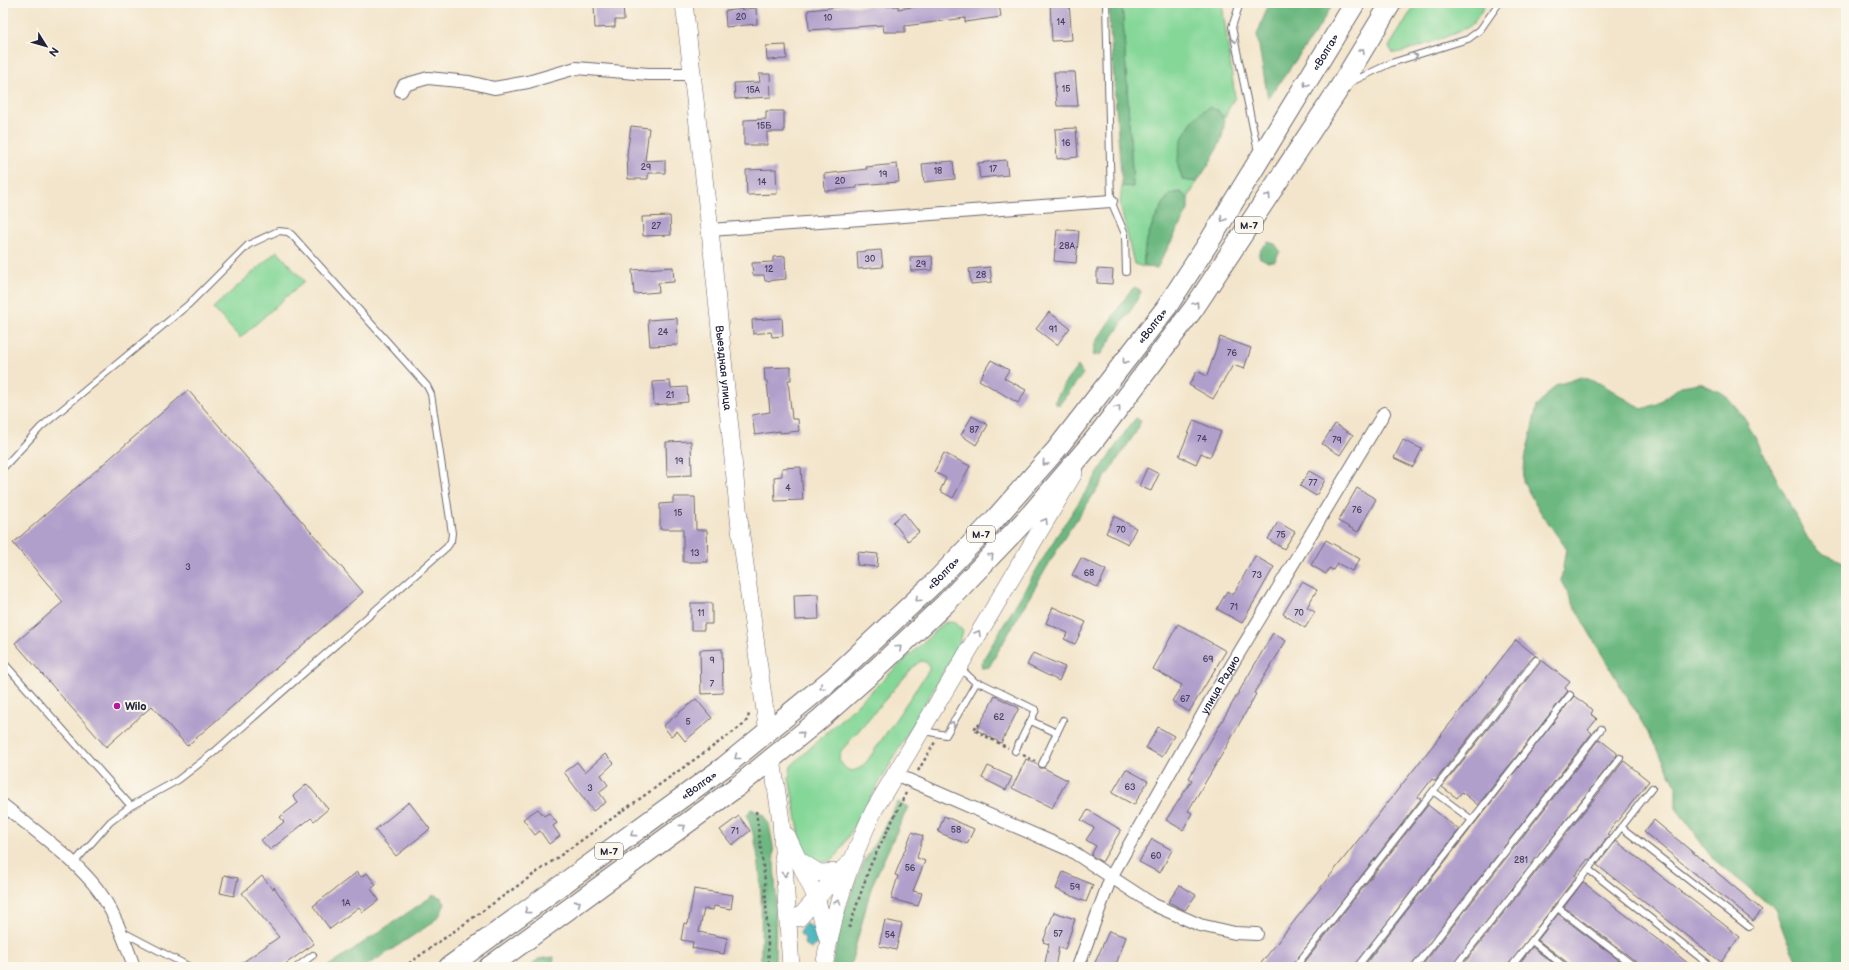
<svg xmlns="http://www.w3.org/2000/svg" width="1849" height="970" viewBox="0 0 1849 970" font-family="'Balsamiq Sans',sans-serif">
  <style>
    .green { fill: #85d798; stroke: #547c6a; fill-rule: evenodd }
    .forest { fill: #6cb880; stroke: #476d5e }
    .water { fill: #42b2bc; stroke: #326a7c }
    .building { fill: #b09ecb }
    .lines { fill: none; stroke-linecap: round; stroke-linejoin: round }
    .service-casing { stroke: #6b666d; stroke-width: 8 }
    .minor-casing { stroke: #6b666d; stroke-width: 14 }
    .secondary-casing { stroke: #6b666d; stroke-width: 18 }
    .trunk-casing { stroke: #6b666d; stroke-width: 22 }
    .path { stroke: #6b666d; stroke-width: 2.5; stroke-dasharray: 3 3; stroke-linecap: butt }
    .service { stroke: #fff; stroke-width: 6 }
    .minor { stroke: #fff; stroke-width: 12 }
    .secondary { stroke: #fff; stroke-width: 17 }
    .trunk { stroke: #fff; stroke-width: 20 }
    .oneway { stroke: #9c9ca7 }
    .poi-dot { fill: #b5179e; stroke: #fbf7ec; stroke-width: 1.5 }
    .labels { text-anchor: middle; stroke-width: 4; stroke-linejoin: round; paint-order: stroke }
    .number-label { font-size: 9px; fill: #46415f }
    .shield { fill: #fbf7ec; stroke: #636270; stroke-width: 1 }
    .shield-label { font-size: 10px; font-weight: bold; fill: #22223b }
    .street-label { font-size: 11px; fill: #22223b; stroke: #fbf7ec }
    .poi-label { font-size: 11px; font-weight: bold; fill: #22223b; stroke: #fbf7ec; text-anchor: start }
  </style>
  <rect width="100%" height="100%" fill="#fbf7ec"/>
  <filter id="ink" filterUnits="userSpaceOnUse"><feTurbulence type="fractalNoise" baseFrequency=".025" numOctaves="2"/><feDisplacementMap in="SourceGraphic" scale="8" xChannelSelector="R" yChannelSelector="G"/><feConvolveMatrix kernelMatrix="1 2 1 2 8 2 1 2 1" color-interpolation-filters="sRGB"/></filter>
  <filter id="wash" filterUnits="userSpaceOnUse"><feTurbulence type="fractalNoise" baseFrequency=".012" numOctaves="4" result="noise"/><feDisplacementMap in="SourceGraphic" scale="16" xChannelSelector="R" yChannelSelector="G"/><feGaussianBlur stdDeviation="0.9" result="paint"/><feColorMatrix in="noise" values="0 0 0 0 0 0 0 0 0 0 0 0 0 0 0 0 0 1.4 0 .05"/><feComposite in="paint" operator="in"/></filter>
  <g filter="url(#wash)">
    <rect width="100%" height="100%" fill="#f3e5cb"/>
    <!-- green -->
    <path class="green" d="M1122 3H1222L1235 97 1224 118 1217 109 1183 180 1197 182 1188 198 1180 192 1169 195C1155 216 1142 242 1144 267L1134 264 1120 204 1122 186 1133 187Z
      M1416 3H1486C1481 11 1477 20 1470 26 1461 32 1403 54 1393 53L1389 47Z
      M277 251 304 281 240 338 213 308Z
      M950 622 955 623 963 631 959 645 838 854C828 866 816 862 804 856L789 778 791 766 944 623ZM921 661 926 662 929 666V670L868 760C856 773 848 776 839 759L841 751 914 666Z"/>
    <!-- forest -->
    <path class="forest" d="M1111 3H1122L1133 187 1122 186 1109 17Z
      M1269 3H1333L1318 29 1268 99 1257 35Z
      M1209 107C1244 116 1208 165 1197 182L1183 180C1181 176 1179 170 1178 165 1177 142 1189 118 1209 107Z
      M1180 192 1188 198V210L1157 268 1144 267C1142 241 1155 217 1169 195Z
      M1268 242 1275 244 1280 251 1275 261 1268 262 1259 257 1261 249Z
      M1135 287 1141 292 1133 307 1101 354 1093 356 1095 343 1130 291Z
      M1078 366 1083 374 1059 405 1054 403 1064 384Z
      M1582 377 1600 383 1642 409 1657 404 1681 386 1700 383 1724 394 1746 420 1808 539 1824 554 1846 563V967H1800L1787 941 1775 909 1712 858 1676 808V786L1658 750 1583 622 1561 581 1566 548 1537 507 1523 481 1525 460 1537 406 1556 385Z
      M1136 418 1141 421 1136 432 1062 541 989 667 982 668 981 663 1056 537 1127 429Z
      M898 802 908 807 872 885 850 967H832L842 917 863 864Z
      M751 809 763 815 769 824 773 846 776 896 775 959 773 967H765L761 959C761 913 765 860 747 816Z
      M434 895 442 898 445 904 440 915 432 923 365 967H327Z
      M554 957 553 967H531L538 959Z"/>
    <!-- water -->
    <path class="water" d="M806 924 811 927 817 925 821 937 818 938 819 943 811 949 804 944 805 938 800 934 802 926Z"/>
    <g id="blocks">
      <!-- building -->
      <path class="building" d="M594 3H623L624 20H615V27L595 28Z
        M941 3H950L951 7 982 3H999L1001 17 965 22V18L905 26V32H884L883 25 809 30 808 10 848 6H898V9Z
        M1050 3H1069L1072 40 1052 41Z
        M756 8 757 24 726 27 725 11Z
        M786 45 787 59 767 60 766 46Z
        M1054 72H1075L1078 106H1057Z
        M759 74H770L771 97 735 99 734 83 760 82Z
        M766 111H784V132H767V145H744V120L766 119Z
        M631 126 649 128 645 161 665 160V173H648V179H628L627 154Z
        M1076 128 1078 157 1057 159 1055 129Z
        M1006 160 1008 175 980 178 978 163Z
        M953 161 955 179 924 182 922 164Z
        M897 164 899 182 857 185V188L825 191 824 174 867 169 866 167Z
        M776 169 777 194 747 195 746 170Z
        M670 216 671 235 643 236 642 217Z
        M1057 229 1079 231 1076 263 1054 261Z
        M881 250 883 267 858 269 857 252Z
        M785 256 786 279 765 281 764 275H753L752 263 773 262V257Z
        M932 256 933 270 911 271 910 257Z
        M673 267 674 282 658 283 659 292 634 294 632 270Z
        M990 267 992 282 971 284 969 269Z
        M1097 269 1113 270 1112 284 1097 283Z
        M1049 312 1070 328 1057 345 1036 329Z
        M677 318 678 345 650 346 648 320Z
        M782 318 783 336 772 337 771 332 753 334 752 320Z
        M1220 337 1251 348 1244 369 1233 365 1213 399 1189 385 1197 371 1207 376Z
        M991 360 1009 370 1004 378 1026 390 1018 403 979 380Z
        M791 367V380H788L792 419H798L799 431 780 433V431L755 435 752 415 770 412 767 381H765L764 368Z
        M670 381 671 388 687 387 688 402 654 405 653 382Z
        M188 390 363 592 187 746 152 706 106 747 15 643 63 602 13 543Z
        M972 416 988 425 976 445 961 435Z
        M1194 420 1221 432 1210 457 1201 453 1196 464 1179 456Z
        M1335 424 1353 435 1340 455 1322 444Z
        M1403 440 1422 449 1413 467 1394 458Z
        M691 441 692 475 667 476 666 442Z
        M944 453 970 466 953 498 940 491 946 478 934 472Z
        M801 467 803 500 775 501 774 477 782 476V468Z
        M1147 468 1159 474 1151 491 1139 486Z
        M1309 471 1325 480 1316 496 1300 486Z
        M1357 488 1376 499 1358 532 1338 521Z
        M673 497H695L696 530H707L708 562H683V529H660V504L673 503Z
        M904 513 919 532 908 541 893 522Z
        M1114 516 1136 528 1128 544 1106 533Z
        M1278 522 1295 532 1284 549 1268 539Z
        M1326 540 1360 559 1352 571 1337 563 1333 570 1329 568 1326 574 1311 565Z
        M858 552 878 554 877 567 857 565Z
        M1255 556 1274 567 1242 623 1217 609 1227 591 1233 595Z
        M1081 558 1106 570 1098 588 1072 575Z
        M1302 582 1317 590 1307 607 1315 612 1305 628 1283 614Z
        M818 594 819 619 795 620 794 595Z
        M691 603H712V624H704V630H691Z
        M1053 607 1086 622 1075 644 1064 639 1068 633 1046 623Z
        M1178 624 1226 651 1189 712 1172 701 1182 685 1153 669Z
        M1273 633 1286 641 1254 693 1256 694 1224 751 1188 811 1192 813 1183 830 1166 820 1192 780 1189 778Z
        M1516 640 1536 656 1532 657 1435 781 1432 779 1418 797 1421 799 1291 967H1258Z
        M722 649 723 693 701 694 700 650Z
        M1033 653 1065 667 1059 681 1027 665Z
        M1540 659 1570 682 1565 688 1568 691 1478 805 1462 792 1457 798 1442 787 1540 663Z
        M995 696 1019 708 1001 743 977 730Z
        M1574 696 1593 710 1591 714 1597 719 1588 730 1592 733 1411 967H1363Z
        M696 699 712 718 685 741 677 731 671 736 663 726Z
        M1158 727 1174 736 1162 757 1146 748Z
        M1599 739 1617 753V755L1451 967H1421Z
        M605 754 614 763 601 775 608 785 599 792 606 802 593 811 564 772 577 762 585 772Z
        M1026 759 1038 765 1040 768H1044L1067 780 1052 808 1012 788Z
        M1624 761 1649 781 1607 834 1609 835 1590 860 1588 859 1575 875 1576 877 1507 967H1461Z
        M988 766 1012 777 1006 790 982 778Z
        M1126 769 1148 781 1134 805 1112 793Z
        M307 784 328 809 314 821 311 818 270 850 261 840 284 822 280 817 298 803 293 796Z
        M409 802 430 829 396 856 375 830Z
        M1428 805 1459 830 1353 967H1301Z
        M538 809 544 816 549 813 557 823 553 826 560 836 549 844 540 831 535 835 523 819Z
        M1088 810 1121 830 1102 862 1091 855 1096 846 1086 840 1094 828 1081 820Z
        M739 816 750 831 732 845 720 830Z
        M944 816 974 829 967 844 938 832Z
        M1654 820 1762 910 1753 921 1644 832Z
        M912 832 923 836 917 858 925 861 913 891 922 893 918 906 891 899 898 876 895 875Z
        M1152 839 1172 850 1160 873 1139 862Z
        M1616 841 1740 937 1721 962 1597 865Z
        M357 872 361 877 367 873 376 885 371 889 379 900 363 912 359 907 330 929 313 906Z
        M1063 872 1093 885 1086 902 1056 889Z
        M224 875 238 878 234 896 220 893Z
        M262 876 273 889 274 887 314 944 281 967H236L279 937 242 893Z
        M1583 882 1693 967H1639L1638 963 1564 907Z
        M1180 885 1196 895 1185 910 1168 902Z
        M694 889 733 895 731 909 714 906 713 910 704 909 699 932 727 938 724 954 692 948 693 942 681 940 684 923 688 924Z
        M1054 912 1075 919 1065 949 1059 947 1055 967H1044L1049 944 1043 942Z
        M1558 914 1628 967H1569L1568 963 1538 940Z
        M885 920 902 924 896 950 879 946Z
        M1109 931 1126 937 1115 967H1093Z
        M1532 947 1558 967H1517Z"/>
    </g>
  </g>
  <g filter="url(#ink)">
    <use href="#blocks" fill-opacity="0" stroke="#6b666d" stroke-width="1"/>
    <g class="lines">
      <!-- service casing -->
      <g class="service-casing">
        <path id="service" d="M1106 3 1111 201 1125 234 1126 272
          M1240 3 1232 27 1258 152
          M1349 83 1391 63 1468 39 1480 30 1499 3
          M3 468 41 427 189 304 248 245 278 231 288 232 292 235 427 386 431 394 452 533 451 541 447 547 213 753 178 780 131 806 110 822 73 864
          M3 662 131 806
          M976 683 983 684 1036 710 1015 751
          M1031 721 1057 733
          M924 731 946 735 976 683 960 668
          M1042 764 1063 720
          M1433 791 1472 820
          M1621 827 1749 927
          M1588 869 1712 967
          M1558 908 1635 967
          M121 931 190 967
          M1532 941 1565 967
          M297 967 313 955
          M1295 967 1536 660
          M1357 967 1570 695
          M1415 967 1601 729
          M1455 967 1620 758
          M1511 967 1652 788"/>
      </g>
      <!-- minor casing -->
      <g class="minor-casing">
        <g id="minor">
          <path d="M401 91 404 85 428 78 469 82 494 88 528 82 576 68 648 74H692"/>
          <path d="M710 230 1111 201"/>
          <path d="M895 774 1070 850 1154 905 1200 925 1235 933 1257 934"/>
          <path d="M3 805C33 829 82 864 103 897 116 918 126 943 134 967"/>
          <path id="s1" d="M1078 967 1111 877 1216 691 1384 413"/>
        </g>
      </g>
      <!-- secondary casing -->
      <g class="secondary-casing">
        <g id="secondary">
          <path id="s2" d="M684 3 710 230 740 528 768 733"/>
          <path d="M772 759 781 821 791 967"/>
          <path d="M787 836 816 897 828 940"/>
          <path d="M797 859 819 873 840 872 851 861"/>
          <path d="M799 918 840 872"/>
          <path d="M824 967C834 909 849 863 874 810L1074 473"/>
        </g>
      </g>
      <!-- trunk casing -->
      <g class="trunk-casing">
        <g id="trunk">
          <path id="s3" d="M449 967 724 767 833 678 933 584 995 519 1056 450 1166 308 1209 242 1355 3"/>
          <path d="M489 967 738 786 820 719 874 671 945 604 1031 514 1095 439 1194 308 1340 87 1391 3"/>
        </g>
      </g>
      <!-- path -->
      <path class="path" d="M980 726 977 724 974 730 1008 748
        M1023 755 1035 761
        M918 771 935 742
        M756 811 765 881 769 967
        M849 928 870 866 906 793
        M404 967 743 725 748 719 749 713"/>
      <!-- service -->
      <use href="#service" class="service"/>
      <!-- minor -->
      <use href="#minor" class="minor"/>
      <!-- secondary -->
      <use href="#secondary" class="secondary"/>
      <!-- trunk -->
      <use href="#trunk" class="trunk"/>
    </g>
    <!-- one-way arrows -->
    <defs><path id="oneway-chevron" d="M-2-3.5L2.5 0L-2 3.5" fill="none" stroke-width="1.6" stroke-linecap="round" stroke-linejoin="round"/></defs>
    <g class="oneway">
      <use href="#oneway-chevron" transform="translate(1235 40) rotate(78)"/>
      <use href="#oneway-chevron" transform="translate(1362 51) rotate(-59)"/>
      <use href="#oneway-chevron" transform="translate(1415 56) rotate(-17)"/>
      <use href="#oneway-chevron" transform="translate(1306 84) rotate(122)"/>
      <use href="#oneway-chevron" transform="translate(1268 196) rotate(-56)"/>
      <use href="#oneway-chevron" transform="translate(1223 219) rotate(121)"/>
      <use href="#oneway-chevron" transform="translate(1196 304) rotate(-56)"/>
      <use href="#oneway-chevron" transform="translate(1125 361) rotate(128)"/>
      <use href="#oneway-chevron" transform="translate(1118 408) rotate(-53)"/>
      <use href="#oneway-chevron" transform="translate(1045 463) rotate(131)"/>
      <use href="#oneway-chevron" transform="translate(1045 521) rotate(-59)"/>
      <use href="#oneway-chevron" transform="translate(991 556) rotate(-46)"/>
      <use href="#oneway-chevron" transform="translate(918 599) rotate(137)"/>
      <use href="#oneway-chevron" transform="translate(978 633) rotate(-59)"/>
      <use href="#oneway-chevron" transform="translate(899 648) rotate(-43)"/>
      <use href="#oneway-chevron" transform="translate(822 687) rotate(140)"/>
      <use href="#oneway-chevron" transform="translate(952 724) rotate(-60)"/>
      <use href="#oneway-chevron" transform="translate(802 734) rotate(-40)"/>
      <use href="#oneway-chevron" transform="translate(737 757) rotate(142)"/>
      <use href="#oneway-chevron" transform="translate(683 827) rotate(-36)"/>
      <use href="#oneway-chevron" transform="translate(633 834) rotate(144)"/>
      <use href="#oneway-chevron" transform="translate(785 874) rotate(86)"/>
      <use href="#oneway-chevron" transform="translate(838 902) rotate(-73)"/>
      <use href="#oneway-chevron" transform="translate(578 903) rotate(-36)"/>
      <use href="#oneway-chevron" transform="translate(527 911) rotate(144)"/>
    </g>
  </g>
  <!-- markers -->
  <circle class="poi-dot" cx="117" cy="706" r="4"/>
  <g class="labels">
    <!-- number labels -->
    <g class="number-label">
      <text x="741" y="20">20</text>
      <text x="828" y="21">10</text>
      <text x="1061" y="25">14</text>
      <text x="1066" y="92">15</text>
      <text x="753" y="93">15А</text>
      <text x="764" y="129">15Б</text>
      <text x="1066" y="146">16</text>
      <text x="646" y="170">29</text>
      <text x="993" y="172">17</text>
      <text x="938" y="174">18</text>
      <text x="883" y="177">19</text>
      <text x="840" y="184">20</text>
      <text x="762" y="185">14</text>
      <text x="656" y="229">27</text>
      <text x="1067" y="249">28А</text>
      <text x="870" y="262">30</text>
      <text x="921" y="267">29</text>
      <text x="769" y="272">12</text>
      <text x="981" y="278">28</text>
      <text x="1053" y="332">91</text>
      <text x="663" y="335">24</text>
      <text x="1232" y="356">76</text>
      <text x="670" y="398">21</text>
      <text x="974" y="433">87</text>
      <text x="1202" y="442">74</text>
      <text x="1337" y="443">79</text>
      <text x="679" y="464">19</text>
      <text x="1313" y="486">77</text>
      <text x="788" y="491">4</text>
      <text x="1357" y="513">76</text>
      <text x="678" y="516">15</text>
      <text x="1121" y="533">70</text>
      <text x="1281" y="538">75</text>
      <text x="695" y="556">13</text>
      <text x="188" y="570">3</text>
      <text x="1089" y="576">68</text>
      <text x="1257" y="578">73</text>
      <text x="1234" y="610">71</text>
      <text x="701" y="616">11</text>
      <text x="1299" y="616">70</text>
      <text x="1208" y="662">69</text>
      <text x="712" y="663">9</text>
      <text x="712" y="687">7</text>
      <text x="1185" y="702">67</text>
      <text x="999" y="720">62</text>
      <text x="688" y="725">5</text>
      <text x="1130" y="790">63</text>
      <text x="590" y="791">3</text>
      <text x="956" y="833">58</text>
      <text x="735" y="834">71</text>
      <text x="1156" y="859">60</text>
      <text x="1521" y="863">281</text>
      <text x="910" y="871">56</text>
      <text x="1075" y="890">59</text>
      <text x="346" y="906">1А</text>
      <text x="1058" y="937">57</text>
      <text x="890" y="938">54</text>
    </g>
    <!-- shield labels -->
    <g class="shield">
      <rect x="1235" y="217" width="28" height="16" rx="3"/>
      <rect x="967" y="526" width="28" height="16" rx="3"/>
      <rect x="595" y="843" width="28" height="16" rx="3"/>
    </g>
    <g class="shield-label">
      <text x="1249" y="229">М-7</text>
      <text x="981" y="538">М-7</text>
      <text x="609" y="855">М-7</text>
    </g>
    <!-- street labels -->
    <g class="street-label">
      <text dy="4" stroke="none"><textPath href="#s3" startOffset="1281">«Волга»</textPath></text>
      <text dy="4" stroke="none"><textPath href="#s3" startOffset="957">«Волга»</textPath></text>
      <text dy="4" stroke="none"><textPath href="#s2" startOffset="367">Выездная улица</textPath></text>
      <text dy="4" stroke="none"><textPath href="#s3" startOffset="633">«Волга»</textPath></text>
      <text dy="4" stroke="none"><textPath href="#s1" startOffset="317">улица Радио</textPath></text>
      <text dy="4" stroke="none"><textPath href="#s3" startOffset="309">«Волга»</textPath></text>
    </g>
    <!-- poi labels -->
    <g class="poi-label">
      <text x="125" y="710">Wilo</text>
    </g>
  </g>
  <!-- margin -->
  <rect width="1849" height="970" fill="none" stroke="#fbf7ec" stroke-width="16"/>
  <!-- north arrow -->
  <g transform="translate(46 46) rotate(127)" stroke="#fbf7ec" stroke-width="3" paint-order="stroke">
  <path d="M0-3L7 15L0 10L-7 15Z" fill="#22223b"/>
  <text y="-6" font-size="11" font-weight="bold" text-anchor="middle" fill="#22223b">N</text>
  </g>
</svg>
